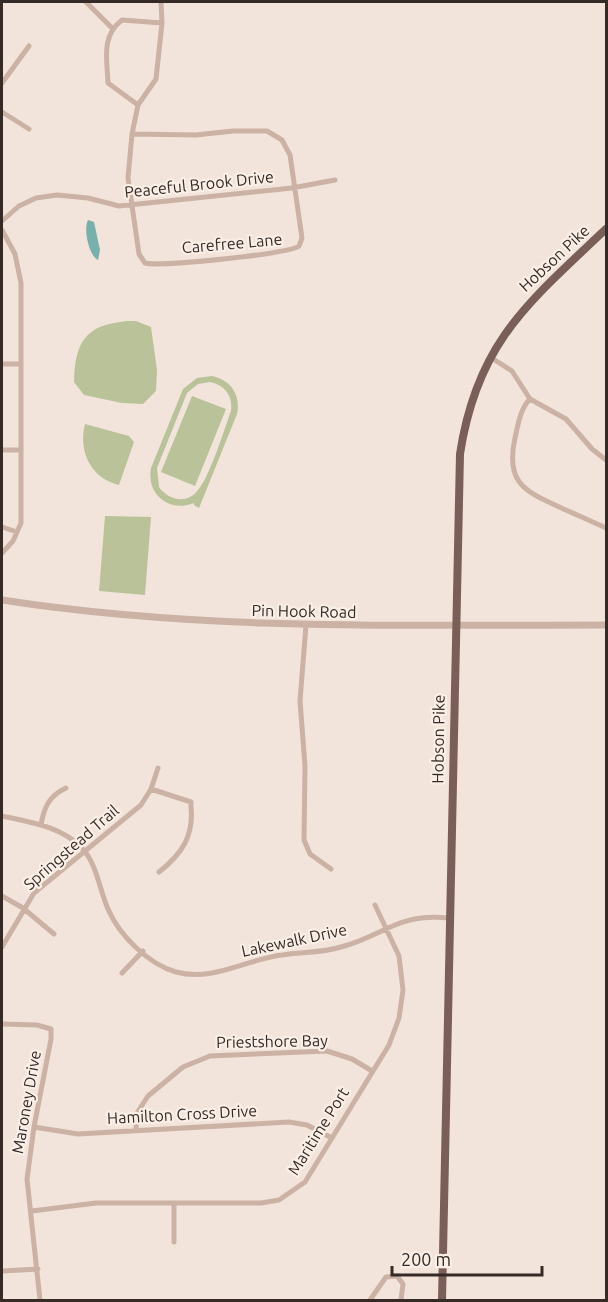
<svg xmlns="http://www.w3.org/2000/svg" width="608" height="1302" viewBox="0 0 608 1302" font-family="Ubuntu,sans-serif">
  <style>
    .green { fill: #b9c299; fill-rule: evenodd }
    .water { fill: #78b0ac }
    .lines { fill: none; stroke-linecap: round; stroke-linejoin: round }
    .minor { stroke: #cbb2a5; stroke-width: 5 }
    .tertiary { stroke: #cbb2a5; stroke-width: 7 }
    .primary { stroke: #795f57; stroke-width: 8 }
    .labels { text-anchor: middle; stroke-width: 4.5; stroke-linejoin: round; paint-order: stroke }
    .street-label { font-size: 16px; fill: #362a27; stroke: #faefe6 }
  </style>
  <rect width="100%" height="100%" fill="#f2e4da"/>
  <!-- green -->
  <path class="green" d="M127 321H136L151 327 157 370 156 391 143 404 122 403 84 395 74 382C75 342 85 325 127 321Z
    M212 376C231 380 241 395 237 414L199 508 194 505V503C170 513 146 495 151 468L183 389 197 378ZM210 382C225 385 233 396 231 411 224 430 210 476 198 490 187 505 168 500 159 487L157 468 187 393 198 384Z
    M192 396 226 409 195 486 161 472Z
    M85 424 129 436 134 442 119 485C91 478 78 452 85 424Z
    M105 516 151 517 145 595 99 591Z"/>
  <!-- water -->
  <path class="water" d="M88 220 94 222 100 250 98 260C89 256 83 229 88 220Z"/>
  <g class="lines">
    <!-- minor -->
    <path class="minor" d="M86 2 112 28
      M2 83 29 46
      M138 105 108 83C107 59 101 36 122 20L162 23
      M2 112 29 129
      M233 131H267L282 140 290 155 302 238 299 246C290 254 158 267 145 263L139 254 128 178 132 134 196 135Z
      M132 134 138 105 156 79 162 23 161 2
      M2 221 19 206 36 198 57 195 88 198 119 206 292 188 335 180
      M2 230 15 254 21 283V523L13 541 2 553
      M490 357 512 371 530 399 566 419 592 449 606 460
      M2 364H20
      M530 399C520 409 518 425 515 438 506 479 521 490 555 505 572 513 589 520 606 528
      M2 450H21
      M2 527 17 532
      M306 625 300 701 305 766 304 840 310 854 331 869
      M151 789 191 802V806C194 836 182 854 159 872
      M2 816C29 822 60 826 81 847 97 863 99 889 108 909 119 935 148 964 176 972 213 982 247 959 282 955 302 952 322 953 341 947 385 935 397 913 449 918
      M41 825C44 807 49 796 66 788
      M2 896 23 908 54 934
      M2 947 34 893 141 805 151 789 158 768
      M122 973 143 951
      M2 1024 37 1025 51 1029V1039L34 1127 27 1179 40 1300
      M34 1127 78 1134 289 1122 307 1125 330 1137
      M136 1130 137 1113 148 1096 183 1067 210 1056 327 1051 352 1059 372 1071
      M174 1203V1242
      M32 1211 96 1203H261L279 1200 305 1182 389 1045 399 1018 403 990 399 956 375 905
      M2 1271 38 1269
      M370 1300 386 1277 397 1276 403 1284 401 1300"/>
    <!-- tertiary -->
    <path class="tertiary" d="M2 600C202 631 404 625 606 625"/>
    <!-- primary -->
    <path class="primary" d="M442 1300 460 454C477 342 529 302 606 229"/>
  </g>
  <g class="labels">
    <!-- street labels -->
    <g class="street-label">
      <text transform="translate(199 184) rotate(-6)" y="6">Peaceful Brook Drive</text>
      <text transform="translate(232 243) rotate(-5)" y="6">Carefree Lane</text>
      <text transform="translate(554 258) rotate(-43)" y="6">Hobson Pike</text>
      <text transform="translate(304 611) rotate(1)" y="6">Pin Hook Road</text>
      <text transform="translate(438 739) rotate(-89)" y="6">Hobson Pike</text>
      <text transform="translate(71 847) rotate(-41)" y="6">Springstead Trail</text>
      <text transform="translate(294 940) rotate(-12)" y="6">Lakewalk Drive</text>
      <text transform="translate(272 1041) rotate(-1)" y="6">Priestshore Bay</text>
      <text transform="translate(26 1102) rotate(-80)" y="6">Maroney Drive</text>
      <text transform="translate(182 1114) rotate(-3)" y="6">Hamilton Cross Drive</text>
      <text transform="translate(318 1131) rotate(-58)" y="6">Maritime Port</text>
    </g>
  </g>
  <!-- border -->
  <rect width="608" height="1302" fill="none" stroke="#362a27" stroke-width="6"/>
  <!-- scale -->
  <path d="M392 1266v9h150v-9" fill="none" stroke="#362a27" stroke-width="3"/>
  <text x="401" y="1266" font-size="18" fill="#362a27" stroke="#faefe6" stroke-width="4.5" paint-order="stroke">200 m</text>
</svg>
